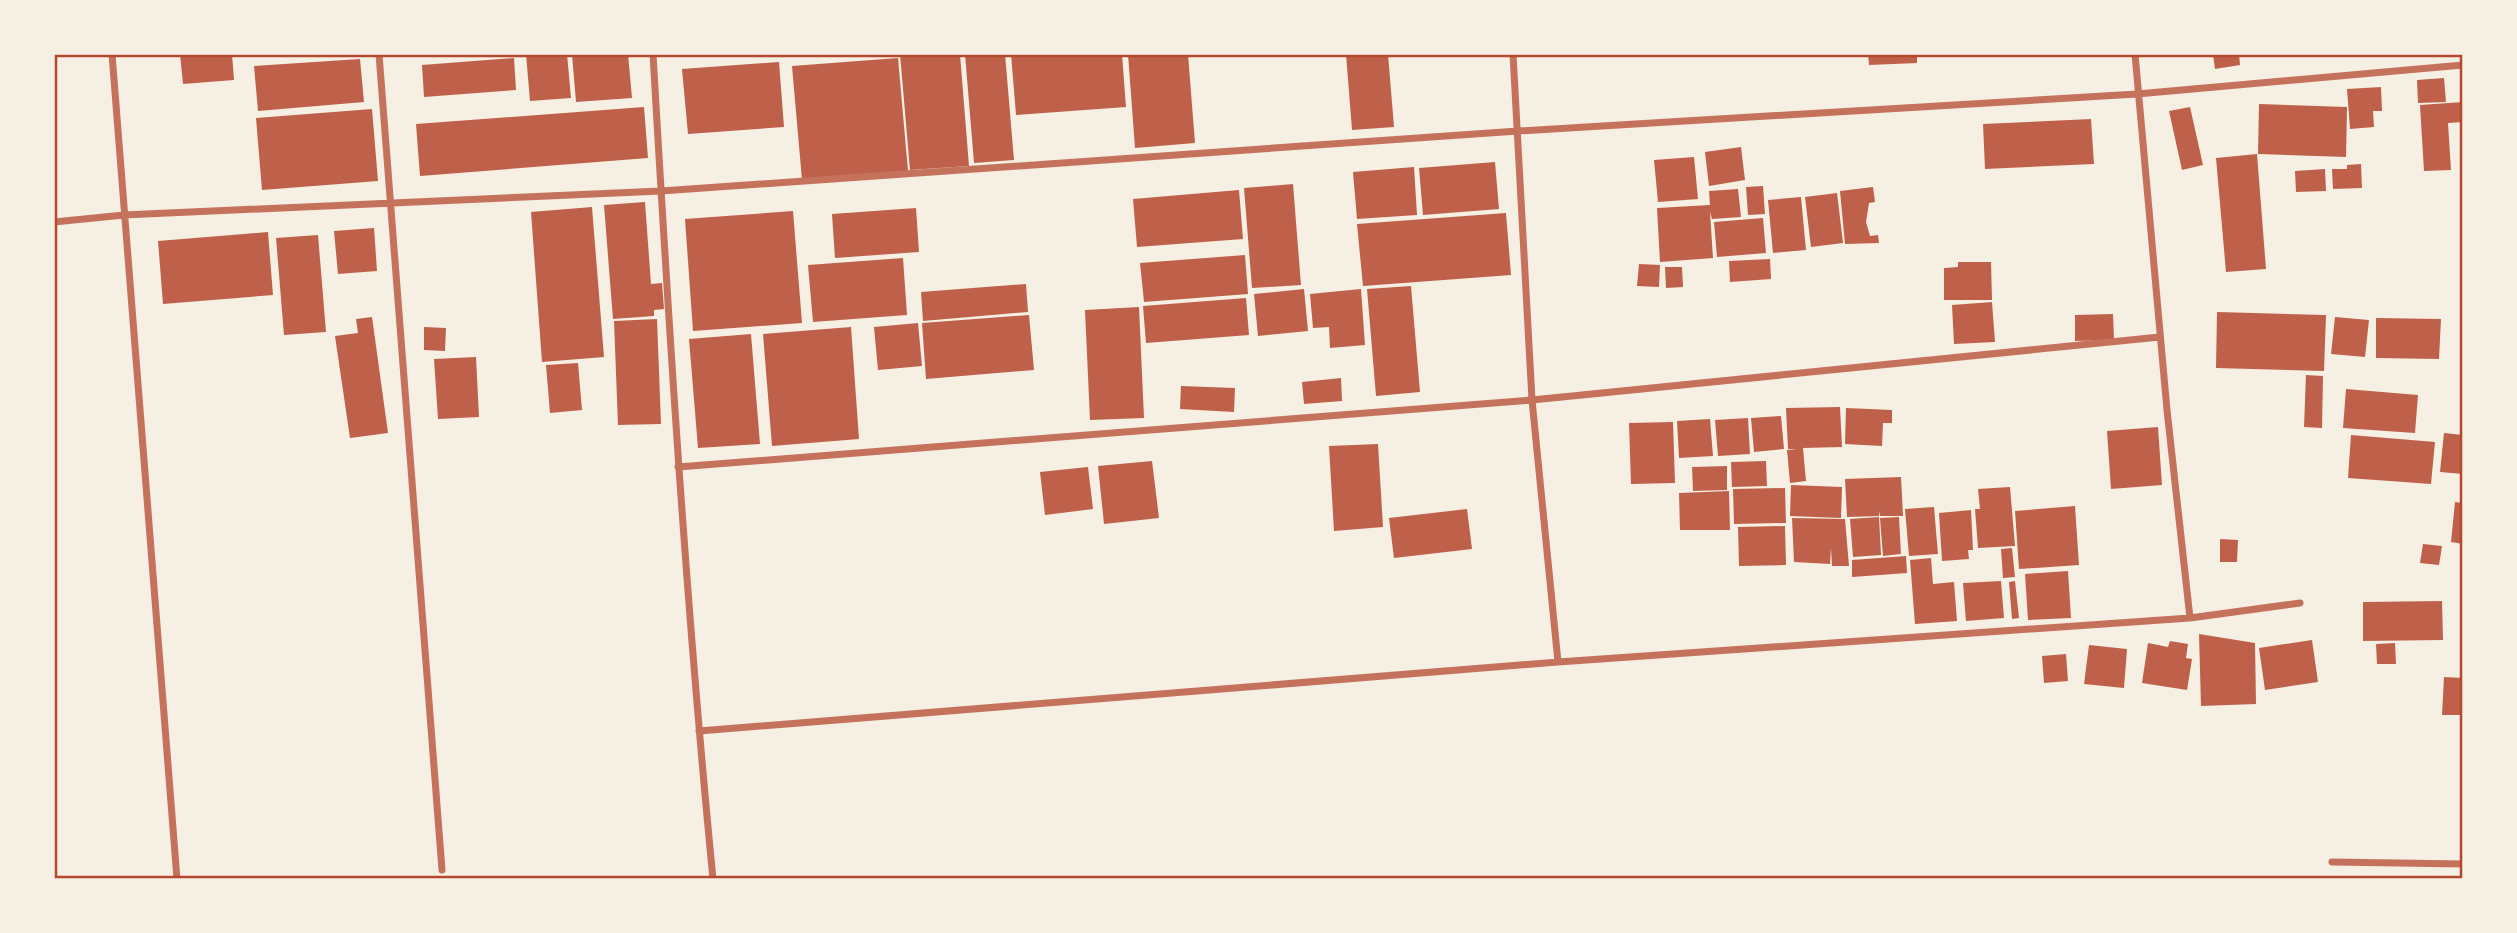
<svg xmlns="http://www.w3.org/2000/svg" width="2517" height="933" viewBox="0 0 2517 933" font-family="'Titillium Web',sans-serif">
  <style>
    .building { fill: #bf614a }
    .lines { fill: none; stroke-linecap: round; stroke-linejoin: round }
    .minor { stroke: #c5725c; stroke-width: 7 }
    .neatline { fill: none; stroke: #b5482f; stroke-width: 2.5 }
  </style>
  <rect width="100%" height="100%" fill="#f6efe4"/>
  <!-- building -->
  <path class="building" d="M180 54H232L234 80 183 84Z
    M526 54H567L571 98 530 101Z
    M572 54H628L632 98 576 102Z
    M900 54H960L969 166 910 170Z
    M965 54H1005L1014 160 974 163Z
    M1011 54H1122L1126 107 1016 115Z
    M1128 54H1188L1195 143 1135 148Z
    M1346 54H1388L1394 127 1352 130Z
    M1868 54H1917V63L1869 65Z
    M2213 54H2239L2240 65 2215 69Z
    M514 58 516 90 424 97 422 65Z
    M898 58 908 171 802 180 792 66Z
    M360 59 364 102 258 111 254 66Z
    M779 62 784 127 688 134 682 69Z
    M2444 78 2446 102 2418 103 2417 80Z
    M2381 87 2382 111H2373L2374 127 2350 129 2347 89Z
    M2463 102V122L2448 123 2451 170 2424 171 2420 105Z
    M2259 104 2347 107 2346 157 2258 154Z
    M644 107 648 158 420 176 416 124Z
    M2190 107 2203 165 2182 170 2169 111Z
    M372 109 378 181 262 190 256 118Z
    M2091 119 2094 164 1985 169 1983 124Z
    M1741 147 1745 180 1709 186 1705 152Z
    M2257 154 2266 269 2226 272 2216 158Z
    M1694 157 1698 199 1658 202 1654 160Z
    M1495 162 1499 209 1423 215 1419 168Z
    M2361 164 2362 188 2333 189 2332 169H2347V165Z
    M1414 167 1417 215 1357 219 1353 172Z
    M2325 169 2326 191 2296 192 2295 171Z
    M1293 184 1301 285 1252 288 1244 188Z
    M1763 186 1765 214 1748 215 1746 187Z
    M1873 187 1875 202 1869 203 1866 222 1870 236 1878 235 1879 243 1845 244 1840 191Z
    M1738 189 1741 217 1712 219 1710 212 1713 258 1660 262 1657 208 1710 205 1709 191Z
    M1239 190 1243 239 1137 247 1133 199Z
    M1837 193 1843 243 1811 247 1805 197Z
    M1801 197 1806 250 1773 253 1768 200Z
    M645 202 651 284 662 283 664 309 654 310V316L613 319 604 205Z
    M592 207 604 357 542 362 531 212Z
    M916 208 919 252 835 258 832 214Z
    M793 211 802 323 693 331 685 219Z
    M1506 213 1511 275 1363 286 1357 224Z
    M1763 218 1766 253 1717 257 1714 222Z
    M374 228 377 271 338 274 334 231Z
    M268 232 273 295 163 304 158 241Z
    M318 235 326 332 284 335 276 238Z
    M1245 255 1248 294 1144 302 1140 263Z
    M903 258 907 315 813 322 808 265Z
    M1770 259 1771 279 1730 282 1729 261Z
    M1958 262H1991L1992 300H1944V268L1958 267Z
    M1639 264 1660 265 1659 287 1637 286Z
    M1665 267H1682L1683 287 1666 288Z
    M1026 284 1028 312 923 321 921 292Z
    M1411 286 1420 392 1376 396 1367 289Z
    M1304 289 1308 331 1258 336 1254 294Z
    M1361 289 1365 345 1330 348 1329 327 1313 328 1310 294Z
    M1246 298 1249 335 1146 343 1143 306Z
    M1992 302 1995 342 1954 344 1952 305Z
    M1139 307 1144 418 1090 420 1085 310Z
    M2217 312 2326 315 2324 371 2216 368Z
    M2113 314 2114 340 2075 341V315Z
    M1029 315 1034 370 926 379 922 323Z
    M372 317 388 433 350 438 335 336 358 333 356 319Z
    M2335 317 2369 320 2365 357 2331 354Z
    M2376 318 2441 319 2439 359 2376 358Z
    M657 319 661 424 618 425 614 321Z
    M918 323 922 366 878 370 874 327Z
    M424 327 446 328 445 351 424 350Z
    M851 327 859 439 772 446 763 334Z
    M751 334 760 444 698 448 689 339Z
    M476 357 479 417 438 419 434 359Z
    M578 363 582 410 550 413 546 365Z
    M2306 375 2323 376 2322 428 2304 427Z
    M1341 378 1342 401 1304 404 1302 382Z
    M1181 386 1235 388 1234 412 1180 409Z
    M2346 389 2418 395 2415 433 2343 428Z
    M1840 407 1842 447 1803 448 1806 481 1790 483 1787 450 1797 449H1788L1786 408Z
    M1846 408 1892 410V423H1883L1882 446 1845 444Z
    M1781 416 1784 449 1754 452 1751 418Z
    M1748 418 1750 454 1718 456 1715 420Z
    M1710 419 1713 456 1679 458 1677 421Z
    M1673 422 1675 483 1631 484 1629 423Z
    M2158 427 2162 485 2111 489 2107 431Z
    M2444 433 2463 435V474L2440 472Z
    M2351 435 2435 442 2431 484 2348 478Z
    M1378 444 1383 527 1334 531 1329 446Z
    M1152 461 1159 518 1104 524 1098 466Z
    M1766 461 1767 486 1732 487 1731 462Z
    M1727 466V490L1693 491 1692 467Z
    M1088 467 1093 509 1045 515 1040 472Z
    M1901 477 1903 516H1880L1879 511V516L1847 517 1845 479Z
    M1791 485 1842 487 1841 518 1790 516Z
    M2010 487 2015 546 1978 548 1975 509H1980L1978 489Z
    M1785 488 1786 523 1734 524 1733 489Z
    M1729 491 1730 530H1680L1679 493Z
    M2455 502 2463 503V544L2451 542Z
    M2075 506 2079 565 2019 569 2015 511Z
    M1934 507 1938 554 1909 556 1905 509Z
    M1467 509 1472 549 1394 558 1389 518Z
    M1971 510 1973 550H1968L1969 559 1942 561 1939 513Z
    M1879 517 1881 555 1853 557 1850 519Z
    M1899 517 1901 554 1883 556 1880 518Z
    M1792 518 1845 519 1849 566H1832L1831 548 1830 564 1794 562Z
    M1785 526 1786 565 1739 566 1738 527Z
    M2220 539 2238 540 2237 562H2220Z
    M2423 544 2442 546 2439 565 2420 563Z
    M2012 548 2015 577 2003 578 2001 549Z
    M1906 556 1907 573 1852 577V560Z
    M1931 558 1933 584 1954 582 1957 621 1915 624 1910 560Z
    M2068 571 2071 618 2028 620 2025 574Z
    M2001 581 2004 618 1966 621 1963 583Z
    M2015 581 2019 618 2012 619 2009 582Z
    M2442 601 2443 640 2363 641V602Z
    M2199 634 2255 643 2256 704 2201 706Z
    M2312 640 2318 682 2265 690 2259 648Z
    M2170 641 2188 644 2186 658 2192 659 2187 690 2142 683 2148 643 2168 647Z
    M2395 643 2396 664H2377L2376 644Z
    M2089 645 2127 649 2124 688 2084 684Z
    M2066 654 2068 681 2044 683 2042 656Z
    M2444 677 2463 678V715H2442Z"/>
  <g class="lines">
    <!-- minor -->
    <path class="minor" d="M112 54 177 879
      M379 54 442 870
      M653 54C669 329 686 604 713 879
      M1513 54 1532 400 1558 662
      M2135 54 2167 410 2190 618
      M54 222 124 215 661 191 1518 131 2137 94 2463 65
      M678 467 1532 400 2160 337
      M699 731 1558 662 2190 618 2300 603
      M2332 862 2463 864"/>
  </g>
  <!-- border -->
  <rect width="2517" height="933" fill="none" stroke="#f6efe4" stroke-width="112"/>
  <rect x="56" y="56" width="2405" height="821" class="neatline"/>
</svg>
